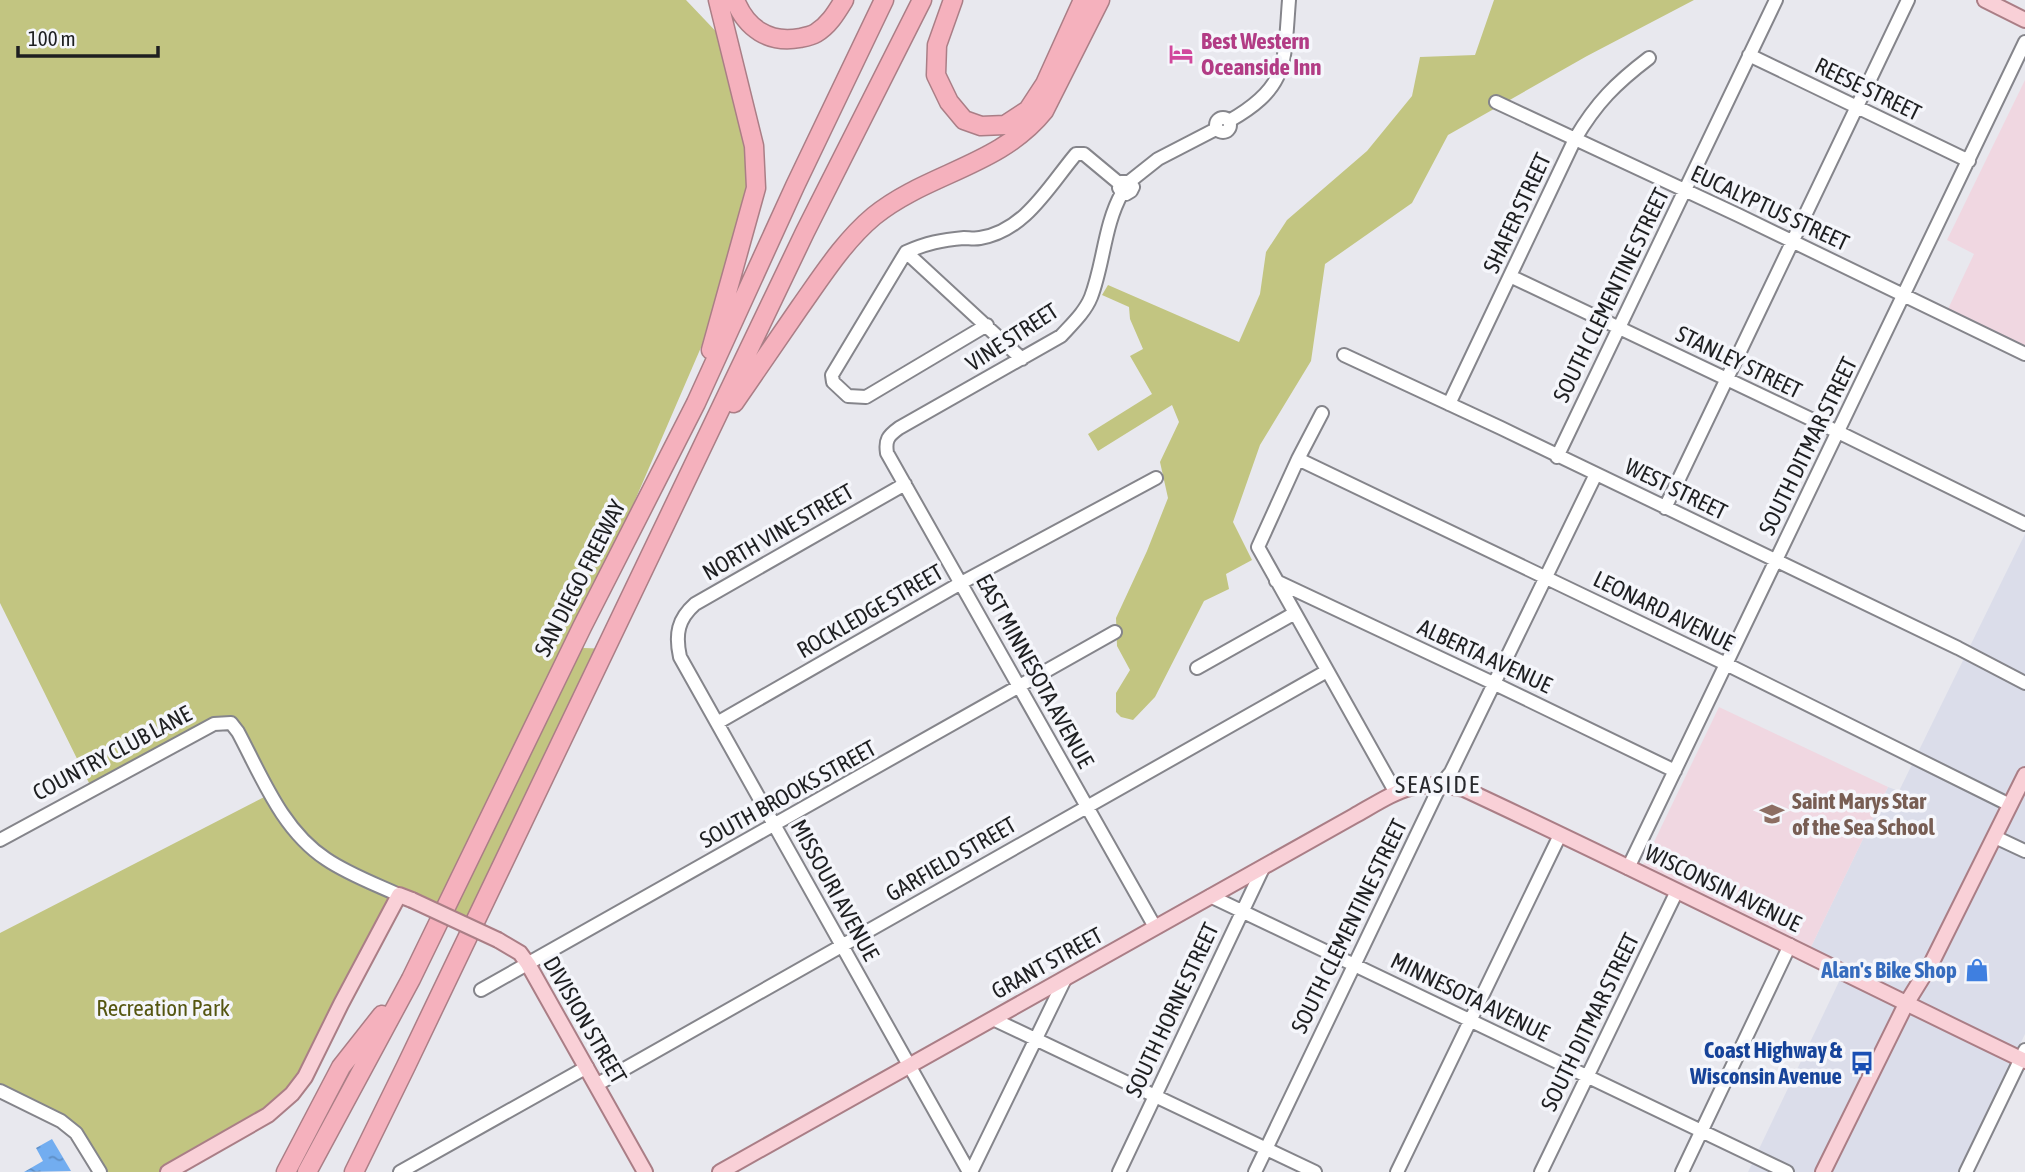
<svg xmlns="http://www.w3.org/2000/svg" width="2025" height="1172" viewBox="0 0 2025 1172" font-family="'Asap Condensed',sans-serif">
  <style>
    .built { fill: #dbddea }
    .education { fill: #f0d7e1 }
    .green { fill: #c2c581 }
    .water { fill: url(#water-ripples) }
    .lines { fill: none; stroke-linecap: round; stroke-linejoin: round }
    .minor-casing { stroke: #85858b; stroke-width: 16 }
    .major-casing { stroke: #aa7e86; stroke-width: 18 }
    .highway-casing { stroke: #aa7e86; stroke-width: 21 }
    .minor { stroke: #fff; stroke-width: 12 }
    .major { stroke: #f9d0d7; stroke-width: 14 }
    .highway { stroke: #f5b1bd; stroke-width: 18 }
    .major-bridge-casing { stroke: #aa7e86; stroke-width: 18; stroke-linecap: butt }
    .major-bridge { stroke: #f9d0d7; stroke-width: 14 }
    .labels { text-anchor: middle; stroke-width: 7; stroke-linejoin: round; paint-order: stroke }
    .hotel-label { font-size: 23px; font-weight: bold; fill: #b23c85; stroke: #f5f6fb; text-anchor: start }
    .street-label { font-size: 23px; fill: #1e1f21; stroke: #f5f6fb }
    .education-label { font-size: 23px; font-weight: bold; fill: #785e54; stroke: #f5f6fb; text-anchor: start }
    .shop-label { font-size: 23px; font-weight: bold; fill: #366cbe; stroke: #f5f6fb; text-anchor: end }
    .park-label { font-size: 23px; fill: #555611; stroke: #f5f6fb }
    .transit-label { font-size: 23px; font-weight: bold; fill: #164399; stroke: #f5f6fb; text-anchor: end }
    .neighbourhood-label { font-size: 24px; letter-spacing: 2px; fill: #28292d; stroke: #f5f6fb }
  </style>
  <defs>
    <pattern id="water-ripples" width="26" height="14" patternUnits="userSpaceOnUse" patternTransform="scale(1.75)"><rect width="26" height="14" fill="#72adf0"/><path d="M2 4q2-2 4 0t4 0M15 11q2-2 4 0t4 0" fill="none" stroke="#5d8cc2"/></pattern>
  </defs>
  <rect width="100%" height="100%" fill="#e8e8ee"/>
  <!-- built -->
  <path class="built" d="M2025 534V1034L1958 1172H1748L1846 967 1810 949 1888 787 1899 791Z"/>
  <!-- education -->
  <path class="education" d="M2025 80V347L1948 309 1974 254 1947 240Z
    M1719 707 1888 787 1810 949 1641 869Z"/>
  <!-- green -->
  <path class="green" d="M0 0H686L725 41 755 157 721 301 573 644 584 648 611 649 475 927 398 901 284 1100 161 1172H101L79 1134 0 1086V933L270 794 234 729 222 722 92 789 0 603Z
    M1494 0H1694L1587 56 1448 135 1412 203 1325 264 1311 361 1260 445 1233 522 1252 560 1226 574 1229 589 1204 601 1155 697 1133 720 1121 717 1116 712V693L1130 670 1117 646 1116 618 1147 551 1168 498 1160 462 1179 422 1172 405 1098 451 1088 434 1152 394 1130 356 1143 349 1130 319 1129 307 1102 295 1108 285 1239 342 1260 294 1266 252 1287 220 1367 151 1412 96 1420 57 1475 55Z"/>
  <!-- water -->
  <path class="water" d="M52 1139 71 1171 24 1172 43 1161 36 1148Z"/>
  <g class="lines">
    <!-- minor casing -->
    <g class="minor-casing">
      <path id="minor" d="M1749 55 1969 161
        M1496 102 1738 215 2025 354
        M1216 125a7 7 0 1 1 14 0a7 7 0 1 1-14 0Z
        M1229 121C1289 87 1284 63 1289 0
        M1129 182 1133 187 1131 191 1126 194 1122 193 1119 188 1121 182H1129L1158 159 1216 129
        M1122 193C1104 225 1104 263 1091 297 1085 312 1072 324 1061 336L899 428C888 436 885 440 887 453L1155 927
        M906 252C927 243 941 240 964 238 969 238 974 239 980 238 1025 231 1049 186 1076 154H1084L1120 184
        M1510 276 1838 432 2025 524
        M987 325 866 397 848 396 833 382 832 375 906 252 1022 359
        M1344 355 1501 428 1958 648 2025 683
        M1449 404 1575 139C1596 103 1616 83 1649 58
        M1322 413 1298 459 1258 547 1396 793
        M1557 457 1776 0
        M1298 459 1726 664 2010 805
        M905 484 695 604C678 619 675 634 680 657L969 1172
        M1665 508 1908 0
        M1276 581 1493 683 1675 771
        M1197 668 1295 613
        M717 723 961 583 1156 478
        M1995 837 2025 851
        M0 840 214 724 231 723 238 732C262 777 282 830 326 859 348 874 375 884 399 895
        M1628 868 2025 42
        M1210 896 1787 1172
        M481 990 1115 632
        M993 1019 1315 1172
        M596 1085 1327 671
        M0 1091 61 1121 76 1133 100 1172
        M400 1172 587 1067
        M971 1172 1065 979
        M1119 1172 1264 866
        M1255 1172 1441 784 1451 772 1596 474
        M1397 1172 1560 835
        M1541 1172 1677 891
        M1682 1172 1790 945
        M1966 1172 2025 1050"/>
    </g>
    <!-- major casing -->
    <g class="major-casing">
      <path id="major" d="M1985 0 2025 20
        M498 940 520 953 528 964 645 1172
        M168 1172 268 1115 292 1094 305 1077 341 1004 399 895 412 900
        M720 1172 1354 816C1398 791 1413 778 1464 789 1653 877 1838 971 2025 1061
        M1823 1172 1906 1004 1932 962 2025 775"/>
    </g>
    <!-- highway casing -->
    <g class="highway-casing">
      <path id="highway" d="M735 0C746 28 769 44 800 38 805 37 811 36 816 33 829 25 836 13 844 0
        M953 0 937 45 936 75 949 102 964 120 981 126 1005 125 1028 110 1045 84 1083 0
        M711 350 756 188 754 146 718 0
        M734 403C756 371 778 339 800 307 822 276 844 241 874 216 927 173 1000 166 1044 111L1100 0
        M286 1172 341 1067 382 1015
        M307 1172 411 979 582 627 696 403 795 186 884 0
        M354 1172 406 1066 805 232 922 0"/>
    </g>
    <!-- minor -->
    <use href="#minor" class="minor"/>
    <!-- major -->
    <use href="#major" class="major"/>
    <!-- highway -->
    <use href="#highway" class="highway"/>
    <!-- major-bridge casing -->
    <g class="major-bridge-casing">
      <path id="major-bridge" d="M412 900 498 940"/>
    </g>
    <!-- major-bridge -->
    <use href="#major-bridge" class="major-bridge"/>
  </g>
  <!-- icons -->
  <defs>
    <g id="hotel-bare" transform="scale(1.89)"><path d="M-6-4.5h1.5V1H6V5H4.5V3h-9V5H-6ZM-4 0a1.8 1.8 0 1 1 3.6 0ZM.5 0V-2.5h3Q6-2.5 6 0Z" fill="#d1479c" stroke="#f5f6fb" stroke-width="2.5" paint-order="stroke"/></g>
    <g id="school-bare" transform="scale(1.89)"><path d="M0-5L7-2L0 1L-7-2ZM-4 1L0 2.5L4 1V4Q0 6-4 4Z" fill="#8d6e63" stroke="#f5f6fb" stroke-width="2.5" paint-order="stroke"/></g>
    <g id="shop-bare" transform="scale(1.89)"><path d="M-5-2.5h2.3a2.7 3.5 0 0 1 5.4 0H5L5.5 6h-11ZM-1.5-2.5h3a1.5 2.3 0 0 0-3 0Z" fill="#3f7fe0" stroke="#f5f6fb" stroke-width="2.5" paint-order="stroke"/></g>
    <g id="bus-bare" transform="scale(1.89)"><path d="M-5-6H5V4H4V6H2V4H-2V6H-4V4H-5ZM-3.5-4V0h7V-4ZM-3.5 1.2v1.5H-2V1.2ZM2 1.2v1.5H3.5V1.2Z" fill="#1a4fb4" stroke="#f5f6fb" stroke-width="2.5" paint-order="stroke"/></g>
  </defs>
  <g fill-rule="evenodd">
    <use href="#hotel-bare" x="1181" y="54"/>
    <use href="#school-bare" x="1772" y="814"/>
    <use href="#shop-bare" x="1977" y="970"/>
    <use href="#bus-bare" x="1862" y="1063"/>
  </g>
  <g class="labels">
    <!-- hotel labels -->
    <g class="hotel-label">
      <text x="1201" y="49">Best Western<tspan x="1201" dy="26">Oceanside Inn</tspan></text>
    </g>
    <!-- street labels -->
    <g class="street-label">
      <text transform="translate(1868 89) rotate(26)" y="8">REESE STREET</text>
      <text transform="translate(1770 208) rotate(25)" y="8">EUCALYPTUS STREET</text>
      <text transform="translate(1517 213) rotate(-65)" y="8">SHAFER STREET</text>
      <text transform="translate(1611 295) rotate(-64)" y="8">SOUTH CLEMENTINE STREET</text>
      <text transform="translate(1012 337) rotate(-33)" y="8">VINE STREET</text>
      <text transform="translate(1739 362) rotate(26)" y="8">STANLEY STREET</text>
      <text transform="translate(1808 446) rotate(-64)" y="8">SOUTH DITMAR STREET</text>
      <text transform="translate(1676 489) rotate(26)" y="8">WEST STREET</text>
      <text transform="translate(778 532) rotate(-30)" y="8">NORTH VINE STREET</text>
      <text transform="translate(580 578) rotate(-63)" y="8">SAN DIEGO FREEWAY</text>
      <text transform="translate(870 611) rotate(-30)" y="8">ROCKLEDGE STREET</text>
      <text transform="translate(1664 611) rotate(26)" y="8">LEONARD AVENUE</text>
      <text transform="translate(1485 656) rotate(25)" y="8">ALBERTA AVENUE</text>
      <text transform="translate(1035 671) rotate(61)" y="8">EAST MINNESOTA AVENUE</text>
      <text transform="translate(112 753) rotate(-28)" y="8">COUNTRY CLUB LANE</text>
      <text transform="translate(788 794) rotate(-29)" y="8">SOUTH BROOKS STREET</text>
      <text transform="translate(951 859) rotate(-30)" y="8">GARFIELD STREET</text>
      <text transform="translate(1723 888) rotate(26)" y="8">WISCONSIN AVENUE</text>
      <text transform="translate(835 890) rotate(61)" y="8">MISSOURI AVENUE</text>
      <text transform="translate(1349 926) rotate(-64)" y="8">SOUTH CLEMENTINE STREET</text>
      <text transform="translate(1047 963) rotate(-29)" y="8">GRANT STREET</text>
      <text transform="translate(1470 997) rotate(26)" y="8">MINNESOTA AVENUE</text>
      <text transform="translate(1172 1010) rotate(-65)" y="8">SOUTH HORNE STREET</text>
      <text transform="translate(585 1020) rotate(60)" y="8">DIVISION STREET</text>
      <text transform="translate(1590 1022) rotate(-64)" y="8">SOUTH DITMAR STREET</text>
    </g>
    <!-- education labels -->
    <g class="education-label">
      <text x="1792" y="809">Saint Marys Star<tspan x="1792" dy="26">of the Sea School</tspan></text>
    </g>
    <!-- shop labels -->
    <g class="shop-label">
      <text x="1957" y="978">Alan's Bike Shop</text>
    </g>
    <!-- park labels -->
    <g class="park-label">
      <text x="163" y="1016">Recreation Park</text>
    </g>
    <!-- transit labels -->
    <g class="transit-label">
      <text x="1842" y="1058">Coast Highway &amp;<tspan x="1842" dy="26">Wisconsin Avenue</tspan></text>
    </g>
    <!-- neighbourhood labels -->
    <g class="neighbourhood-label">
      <text x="1438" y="793">SEASIDE</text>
    </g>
  </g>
  <!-- scale -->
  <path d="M18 46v10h140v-10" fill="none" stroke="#1e1f21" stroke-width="3.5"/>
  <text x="28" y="46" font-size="21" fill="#1e1f21" stroke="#f5f6fb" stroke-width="5" paint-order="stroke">100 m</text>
</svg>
